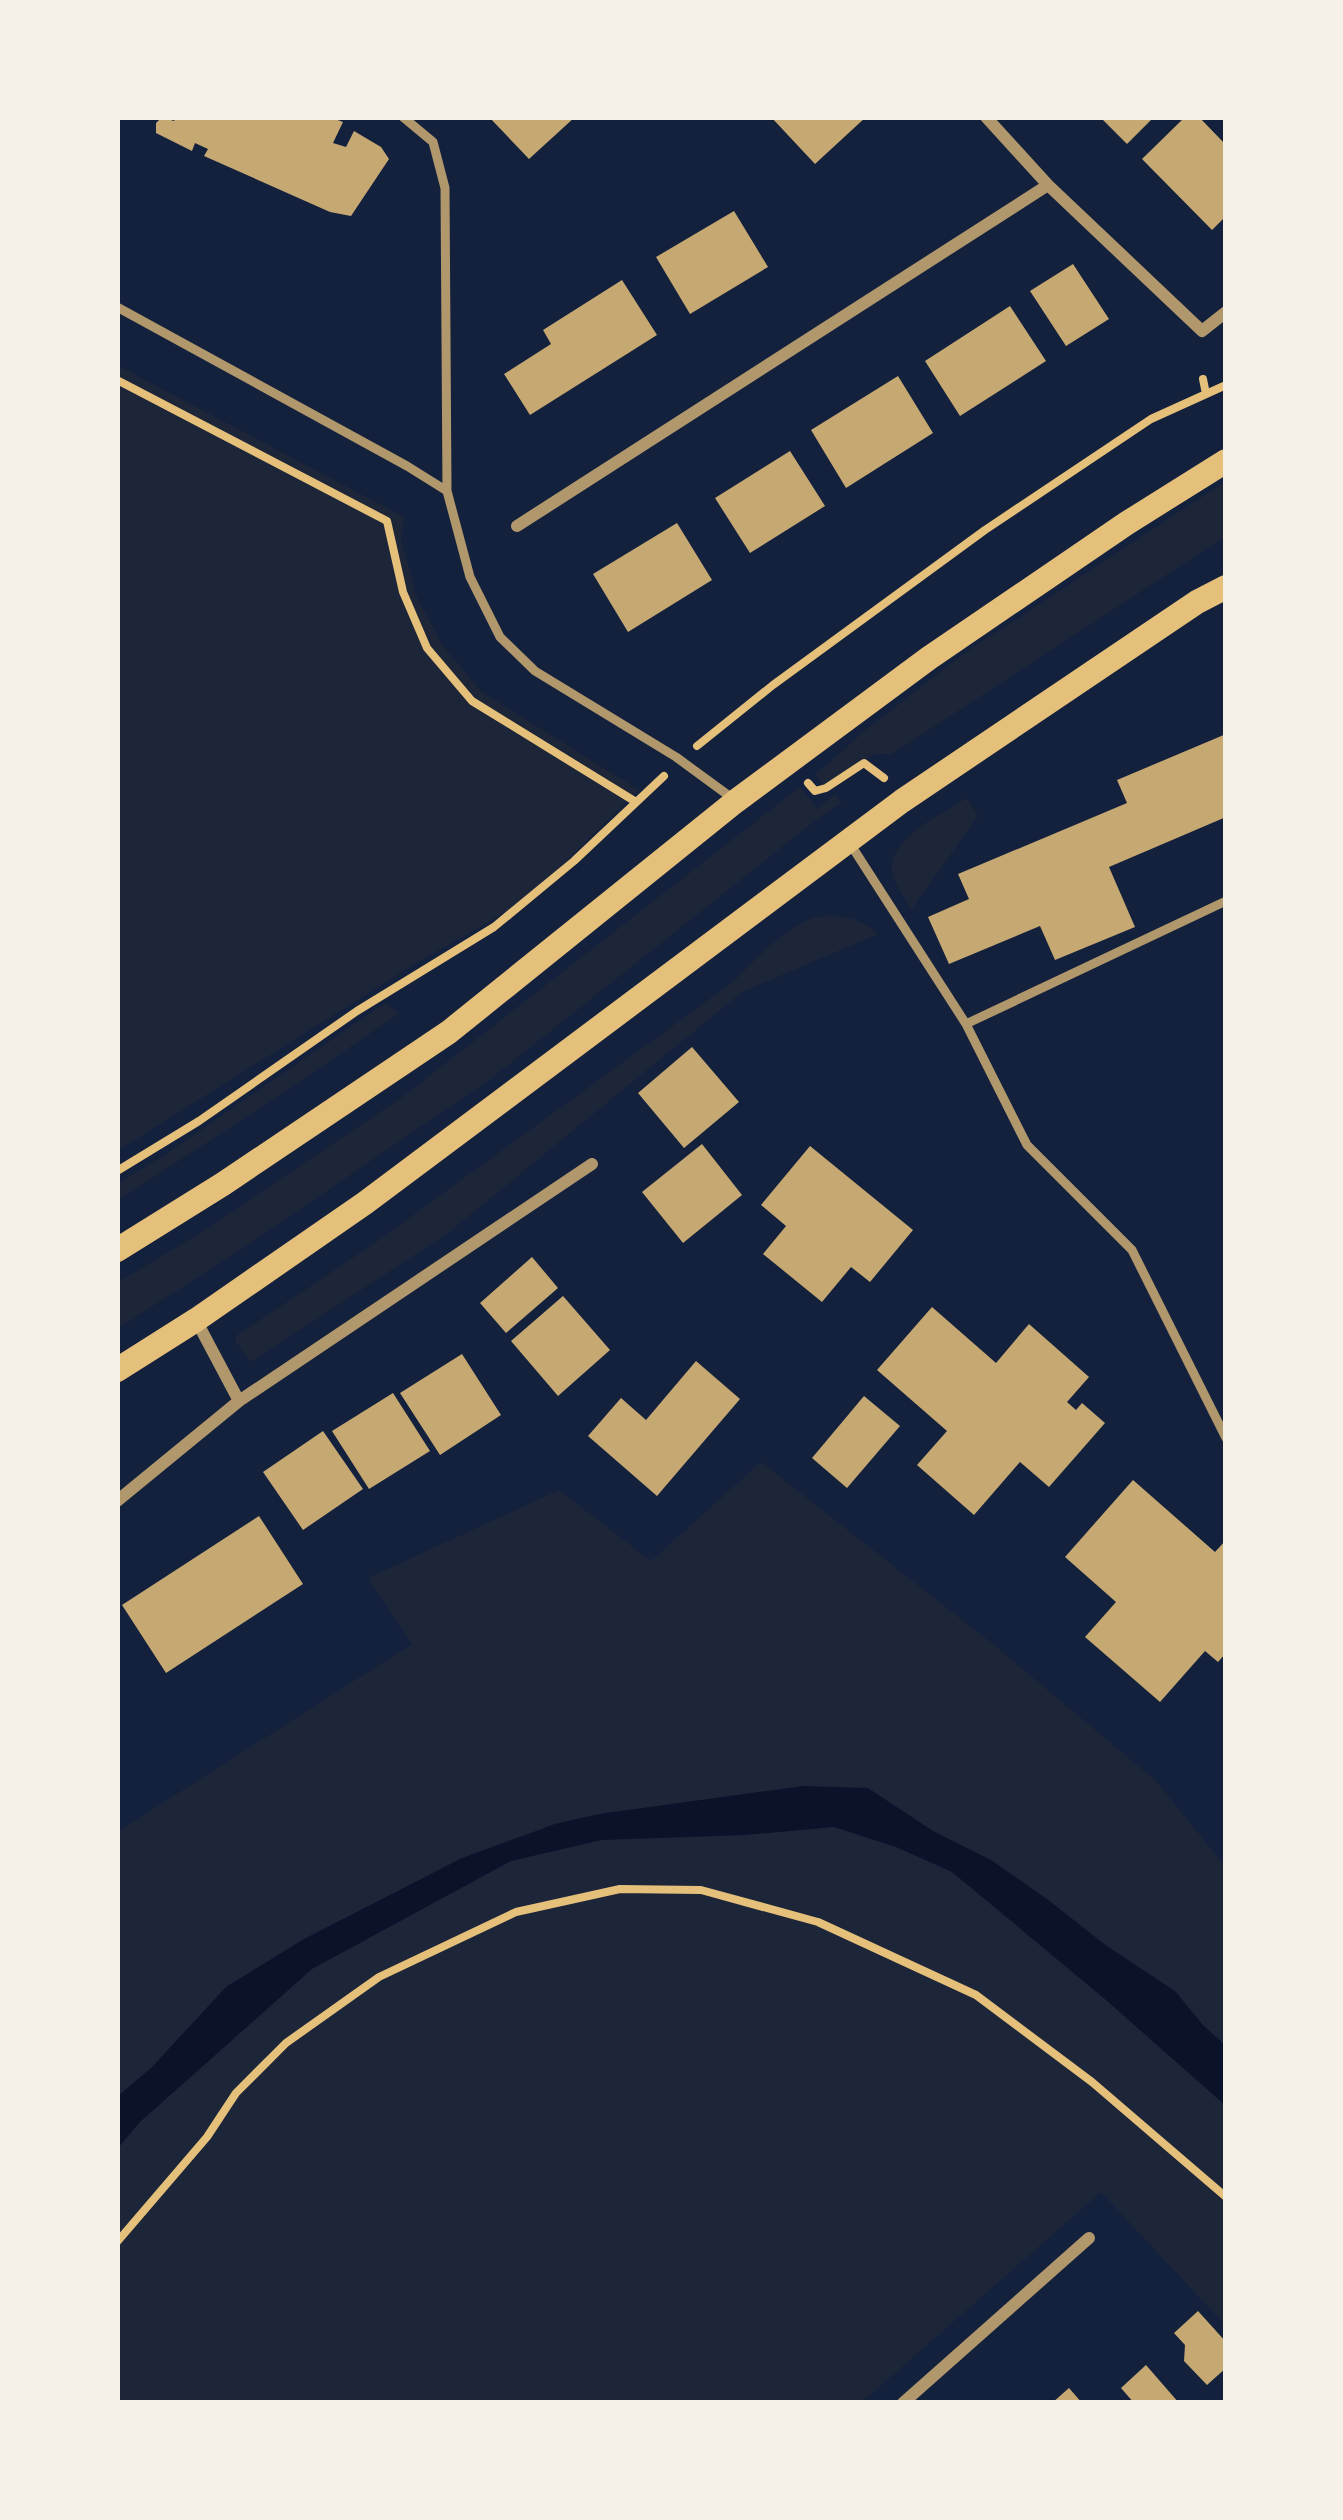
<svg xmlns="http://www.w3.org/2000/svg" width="1343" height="2520" viewBox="0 0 1343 2520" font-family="Literata,serif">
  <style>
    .green { fill: #1d2539 }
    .water { fill: #0b132b }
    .building { fill: #c6a872 }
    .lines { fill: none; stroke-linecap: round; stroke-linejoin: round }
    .path { stroke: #e5c07b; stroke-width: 8 }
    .service { stroke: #b1986c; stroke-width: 9 }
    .minor { stroke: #b1986c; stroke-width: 12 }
    .secondary { stroke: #e5c07b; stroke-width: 24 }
  </style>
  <rect width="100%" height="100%" fill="#14213d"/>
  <!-- green -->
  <path class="green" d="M117 365 404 517 401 540 417 597 442 645 482 692 639 790 525 901 415 964 117 1151Z
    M1226 481V536L892 754H874L826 787 815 775 862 733 962 655Z
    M800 787 818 809 835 794 842 803 817 819 489 1080 240 1250 117 1329V1283L197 1235 401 1098Z
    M967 798 978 816 911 910C905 899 897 887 893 876 883 840 942 814 967 798Z
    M814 917C840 915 858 916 878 934L742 992 448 1233 251 1362 236 1342V1336L375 1243 733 982C758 957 781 931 814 917Z
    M385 1003 400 1013 280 1095 117 1201V1184L166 1154Z
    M761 1462 994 1645 1155 1780 1226 1867V2326L1101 2192 861 2403H117V1832L412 1644 368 1578 559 1490 651 1561Z"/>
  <!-- water -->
  <path class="water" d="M803 1786 868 1788 933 1831 991 1860 1047 1899 1104 1944 1175 1991 1203 2025 1226 2046V2106L1106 2000 952 1872 896 1847 834 1827 745 1835 602 1840 511 1861 312 1969 140 2122 117 2149V2097L152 2067 226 1987 304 1939 462 1858 555 1824 599 1814Z"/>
  <!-- building -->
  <path class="building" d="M162 117 174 121 176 117H330L343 122 333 143 346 147 354 131 381 147 389 159 351 216 330 212 204 156 208 149 195 143 192 151 156 133V123Z
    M489 117H575L529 159Z
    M771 117H866L815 164Z
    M1100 117H1154L1127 144Z
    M1185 117H1199L1226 145V216L1212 230 1142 159Z
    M734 211 768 267 690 314 656 257Z
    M1073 264 1109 319 1066 346 1030 291Z
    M622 280 657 335 530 415 504 374 551 344 543 330Z
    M1010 306 1046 361 960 416 925 361Z
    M898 376 933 433 846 488 811 430Z
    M790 451 825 506 750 553 715 498Z
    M677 523 712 580 628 632 593 574Z
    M1226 734V817L1109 867 1135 927 1055 960 1040 926 949 964 928 917 969 899 958 874 1127 803 1117 780Z
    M692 1047 739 1102 684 1148 638 1093Z
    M702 1144 742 1195 683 1243 642 1192Z
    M810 1146 913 1230 870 1282 851 1267 822 1302 763 1254 786 1226 761 1205Z
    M532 1257 558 1288 506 1333 480 1303Z
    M563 1296 610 1350 558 1396 511 1341Z
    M932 1307 996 1363 1029 1324 1089 1377 1067 1402 1076 1410 1082 1403 1105 1423 1049 1487 1020 1462 974 1515 917 1465 947 1431 877 1370Z
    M462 1354 501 1415 440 1455 400 1393Z
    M696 1361 740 1399 657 1496 588 1436 621 1398 646 1420Z
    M393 1393 430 1451 369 1489 332 1431Z
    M864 1396 900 1426 847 1488 812 1458Z
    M323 1431 363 1489 303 1530 263 1472Z
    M1133 1480 1215 1552 1226 1540V1653L1218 1662 1205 1651 1160 1702 1085 1637 1116 1602 1065 1557Z
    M259 1516 303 1584 166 1673 122 1605Z
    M1198 2311 1226 2342V2368L1207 2385 1184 2361 1185 2345 1174 2333Z
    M1146 2365 1179 2403H1134L1121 2388Z
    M1069 2388 1082 2403H1052Z"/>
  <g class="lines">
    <!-- path -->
    <path class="path" d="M1203 379 1206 394
      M117 380 387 521 403 592 427 648 472 701 636 802
      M697 746 773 685 985 530 1151 419 1226 385
      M808 783 815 791 826 788 864 763 884 778
      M117 1171 199 1121 357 1011 494 927 574 861 664 776
      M117 2242 207 2137 236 2093 286 2043 379 1977 516 1912 620 1889 701 1890 818 1922 976 1995 1092 2082 1226 2197"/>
    <!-- service -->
    <path class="service" d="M403 117 433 142 445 188 447 491
      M117 307 407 466 447 491 470 577 500 637 535 671 676 757 732 798
      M849 842 966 1024 1027 1145 1132 1250 1226 1438
      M966 1024 1226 901"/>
    <!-- minor -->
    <path class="minor" d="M986 117 1048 185 1202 331 1226 312
      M517 526 1048 185
      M196 1320 239 1401
      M117 1501 239 1401 592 1164
      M903 2403 1089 2238"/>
    <!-- secondary -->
    <path class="secondary" d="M117 1250 223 1184 449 1032 736 801 929 658 1127 523 1226 461
      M117 1370 196 1320 365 1203 902 801 1197 602 1226 587"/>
  </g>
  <!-- border -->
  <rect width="1343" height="2520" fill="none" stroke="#f6f1e7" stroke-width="240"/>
</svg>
